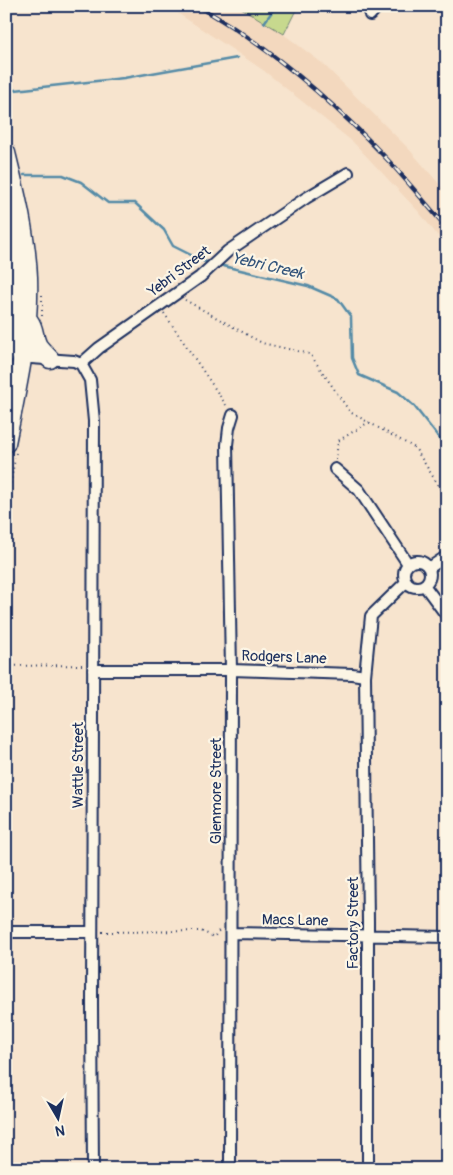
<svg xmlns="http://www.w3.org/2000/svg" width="453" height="1175" viewBox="0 0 453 1175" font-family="Pangolin,sans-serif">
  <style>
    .built { fill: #f3d8be }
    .green { fill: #c7d98e; stroke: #718476 }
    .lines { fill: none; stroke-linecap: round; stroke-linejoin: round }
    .stream { stroke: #548ba7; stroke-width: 2.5 }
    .street-casing { stroke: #1b2f5e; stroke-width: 14 }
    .highway-casing { stroke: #1b2f5e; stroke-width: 21 }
    .path { stroke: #1b2f5e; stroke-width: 2; stroke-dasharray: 1 4; stroke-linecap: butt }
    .street { stroke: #fcf5e5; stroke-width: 10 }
    .highway { stroke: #fcf5e5; stroke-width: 18 }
    .rail-casing { stroke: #1b2f5e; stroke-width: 4.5 }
    .rail { stroke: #fcf5e5; stroke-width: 2.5; stroke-dasharray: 8; stroke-linecap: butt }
    .labels { text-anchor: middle; stroke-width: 4.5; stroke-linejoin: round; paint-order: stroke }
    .street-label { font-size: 15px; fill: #1b2f5e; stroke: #fcf5e5 }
    .water-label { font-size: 16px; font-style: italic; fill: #33557c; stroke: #fcf5e5 }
  </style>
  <rect width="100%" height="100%" fill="#f7e4ce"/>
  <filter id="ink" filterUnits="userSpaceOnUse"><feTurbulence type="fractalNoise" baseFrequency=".02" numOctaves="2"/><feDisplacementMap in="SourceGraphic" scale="10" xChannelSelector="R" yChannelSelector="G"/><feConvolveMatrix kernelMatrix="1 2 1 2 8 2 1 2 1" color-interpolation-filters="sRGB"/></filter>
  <g filter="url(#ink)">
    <!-- built -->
    <path class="built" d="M167 6H243L254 12 322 63 408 148 447 193V247L418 211 353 142 263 70Z"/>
    <!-- green -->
    <path class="green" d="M238 6H298L284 34Z"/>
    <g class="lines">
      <!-- stream -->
      <path class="stream" d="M264 23 276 6
        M6 91 124 78 237 58
        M24 175H63L81 182 108 203H135L164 230 173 246 203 261 211 263
        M219 265 308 286 338 299 351 317 352 358 359 375 398 392 414 406 447 448"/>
      <!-- street casing -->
      <g class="street-casing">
        <path id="street" d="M370 15 378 6
          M17 357 74 361 81 364
          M81 364 90 380 94 421 92 1004 93 1169
          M81 364 99 348 200 277 228 251 306 198 348 173
          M335 469 359 490 408 564
          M404 574a13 13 0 1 1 26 0a13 13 0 1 1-26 0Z
          M429 568 447 556
          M424 585 447 616
          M93 670H231L352 674 365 676
          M6 932H92
          M232 933 447 937
          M230 1169 231 670 227 445 229 428 233 415
          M368 1169V921L365 676 371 616 406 582"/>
      </g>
      <!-- highway casing -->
      <g class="highway-casing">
        <path id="highway" d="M6 153C16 194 26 234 28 277 30 333 17 388 6 443
          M6 226C13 268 12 310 6 353
          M29 321C35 329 33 337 38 346 41 350 46 355 50 359"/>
      </g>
      <!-- path -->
      <path class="path" d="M6 117 12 141
        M185 300 262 343 310 354 350 412 415 448 447 499
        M164 313 228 408
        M42 316V295
        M336 460 338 441 369 422
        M6 508 16 453
        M6 666 84 665
        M102 932 201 931 214 937 221 928"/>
      <!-- street -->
      <use href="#street" class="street"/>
      <!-- highway -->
      <use href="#highway" class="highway"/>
      <!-- rail casing -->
      <g class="rail-casing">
        <path id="rail" d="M198 6C268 46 330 99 384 156 406 179 426 204 447 228"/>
      </g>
      <!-- rail -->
      <use href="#rail" class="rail"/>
    </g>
  </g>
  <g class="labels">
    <!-- street labels -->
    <g class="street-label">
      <text transform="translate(179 271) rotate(-37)" y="5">Yebri Street</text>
      <text transform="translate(284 657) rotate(2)" y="5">Rodgers Lane</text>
      <text transform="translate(78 765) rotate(-90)" y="5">Wattle Street</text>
      <text transform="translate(216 791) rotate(-90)" y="5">Glenmore Street</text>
      <text transform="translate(295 920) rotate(1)" y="5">Macs Lane</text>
      <text transform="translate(353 923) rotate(-90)" y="5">Factory Street</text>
    </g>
    <!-- water labels -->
    <g class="water-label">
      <text transform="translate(268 265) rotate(13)" y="6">Yebri Creek</text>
    </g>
  </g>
  <!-- margin -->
  <rect width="453" height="1175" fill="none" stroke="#fcf5e5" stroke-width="25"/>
  <rect x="12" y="12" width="428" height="1150" fill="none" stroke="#1b2f5e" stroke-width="2" filter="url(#ink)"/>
  <!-- north arrow -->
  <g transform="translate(58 1118) rotate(171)" stroke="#fcf5e5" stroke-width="4" paint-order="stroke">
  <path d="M0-4L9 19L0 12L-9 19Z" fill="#1b2f5e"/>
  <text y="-8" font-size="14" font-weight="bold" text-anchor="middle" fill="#1b2f5e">N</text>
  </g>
</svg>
